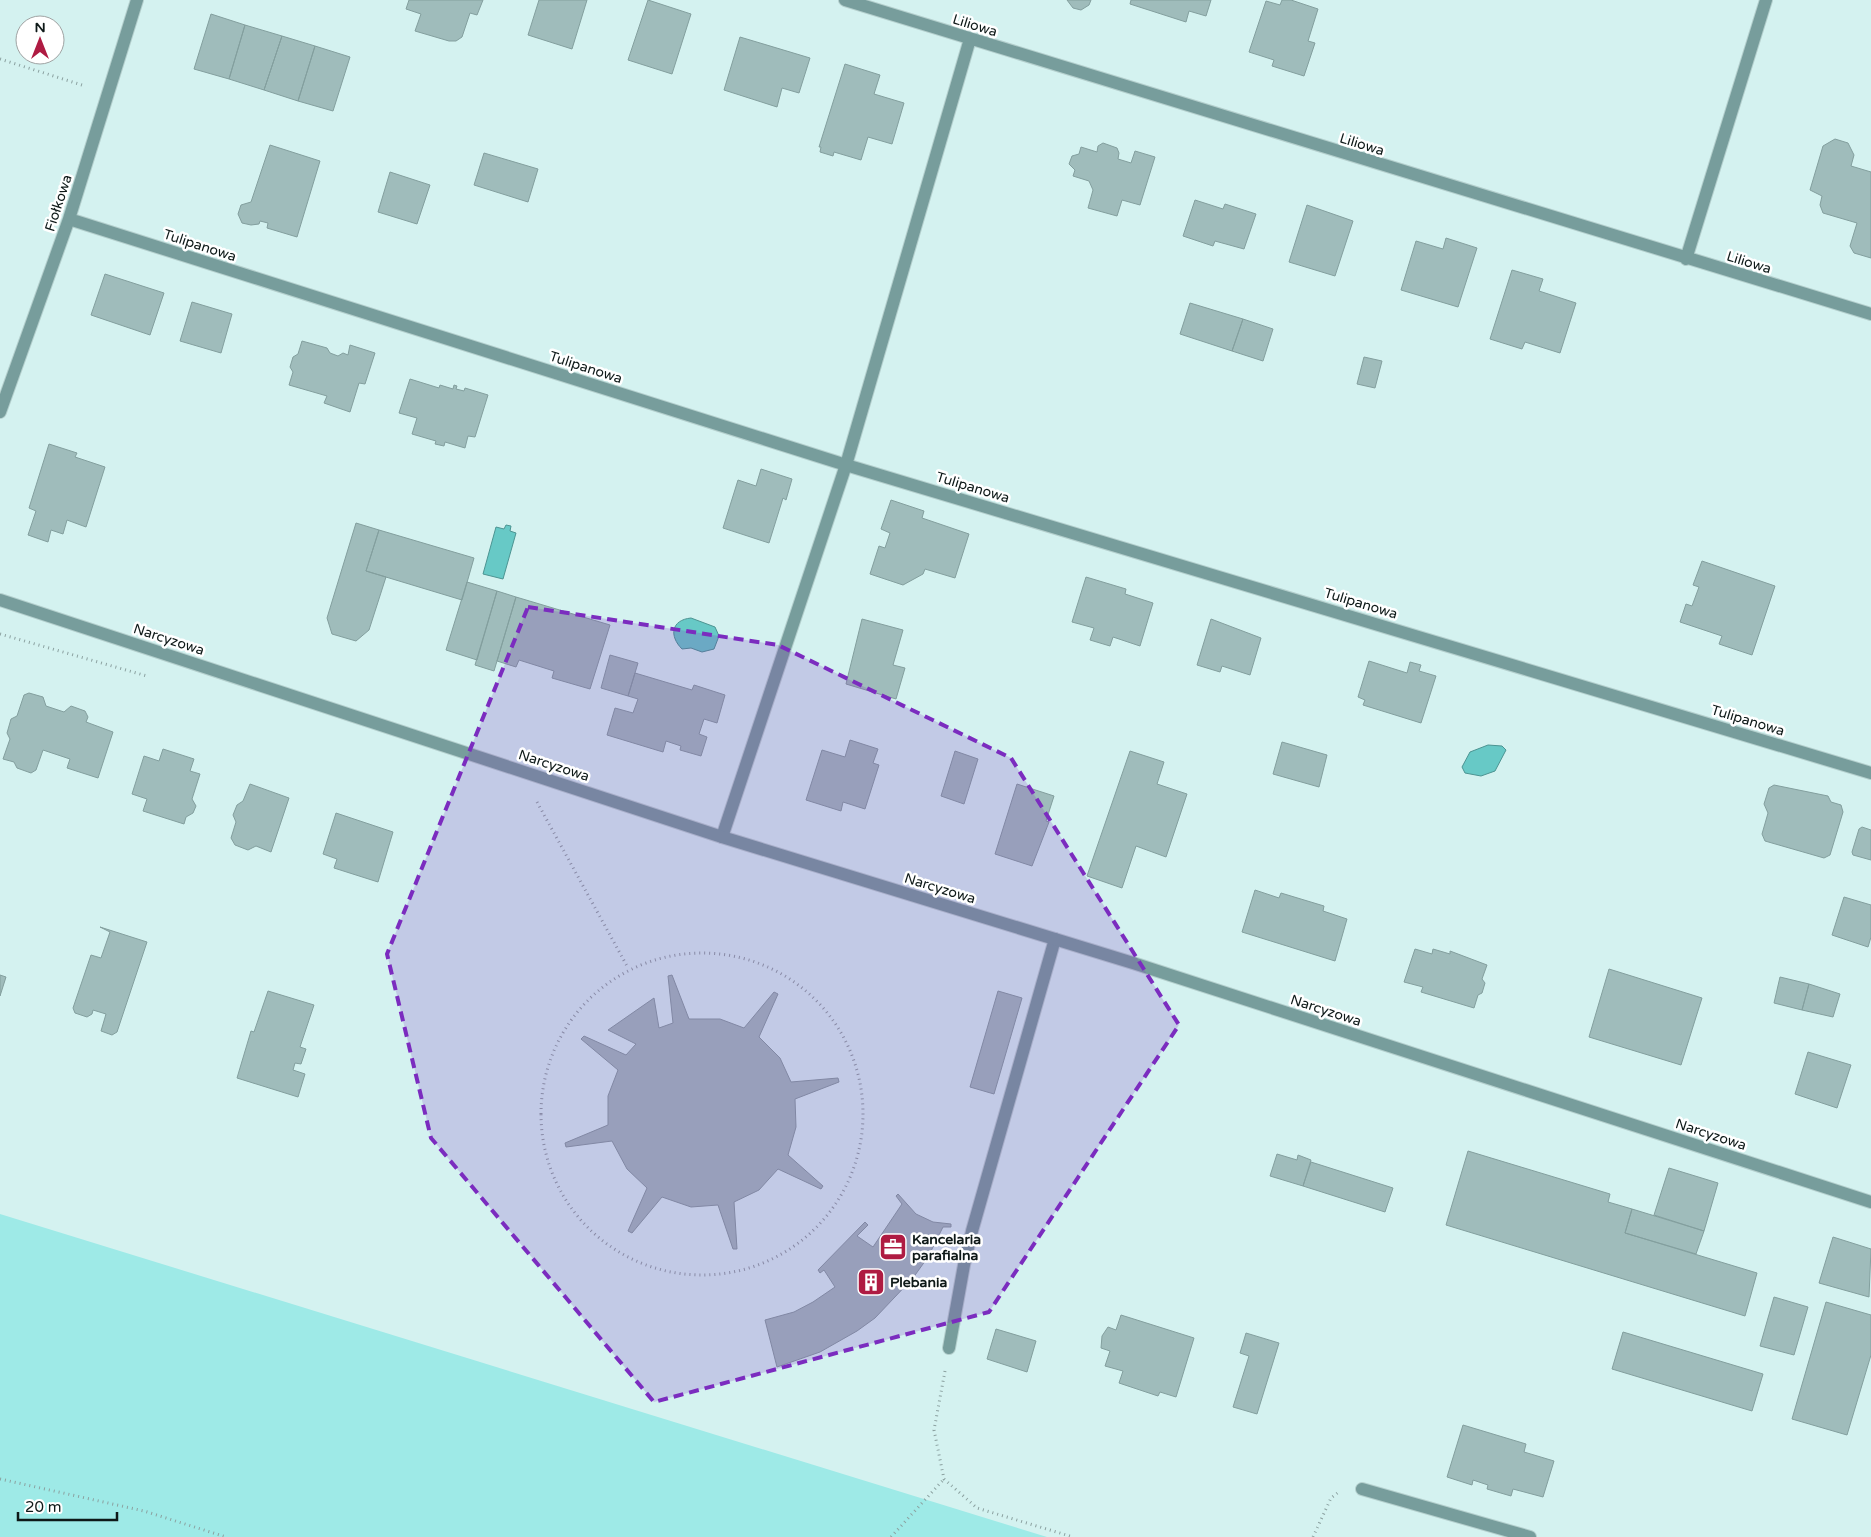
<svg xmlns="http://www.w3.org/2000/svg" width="1871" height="1537" viewBox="0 0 1871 1537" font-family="'Varela Round',sans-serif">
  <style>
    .green { fill: #9eeae7 }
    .water { fill: #67c9c6; stroke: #4c9492 }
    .building { fill: #9fbcbb; stroke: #839f9e }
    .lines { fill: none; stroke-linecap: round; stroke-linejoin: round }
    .minor-casing { stroke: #b4cfcd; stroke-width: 14 }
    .tertiary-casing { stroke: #b4cfcd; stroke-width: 14 }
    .path { stroke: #8ba1a0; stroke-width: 3; stroke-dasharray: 1 4; stroke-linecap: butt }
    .minor { stroke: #779d9c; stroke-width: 12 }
    .tertiary { stroke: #779d9c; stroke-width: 12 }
    .marked { fill: #7b2cbf; fill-opacity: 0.2; stroke: #7b2cbf; stroke-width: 4; stroke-dasharray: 10 6; stroke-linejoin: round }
    .labels { text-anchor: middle; stroke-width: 5; stroke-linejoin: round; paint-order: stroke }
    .street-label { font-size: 14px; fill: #0e1918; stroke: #fff }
    .poi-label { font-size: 14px; font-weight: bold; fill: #0e1918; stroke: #fff; text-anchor: start }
  </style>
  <rect width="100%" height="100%" fill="#d4f2f0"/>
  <!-- green -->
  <path class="green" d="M0 1214 1047 1537H0Z"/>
  <!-- water -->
  <path class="water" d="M506 525 511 526 510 531 516 533 503 579 483 574 496 527 504 529Z
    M691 618 715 627 719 636 714 649 702 652 691 648 682 649C669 636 671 620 691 618Z
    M1488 745 1502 746 1506 750 1495 771 1481 776 1465 773 1462 767 1470 752Z"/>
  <!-- building -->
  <path class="building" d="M409 0H483L477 15 470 13 462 37 456 41H449L415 31 421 14 406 9Z
    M539 0H587L572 49 528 35Z
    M648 0 691 14 672 74 628 60Z
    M1067 0H1091L1089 5 1081 10 1073 8Z
    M1131 0H1211L1206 16 1189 11 1186 22 1130 4Z
    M1282 0H1291L1318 9 1308 41 1315 43 1304 76 1272 66 1274 60 1249 52 1266 1 1280 5Z
    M211 14 245 25 229 79 194 69Z
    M245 25 282 36 264 90 229 79Z
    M282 36 315 46 298 101 264 90Z
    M740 37 810 58 799 93 782 88 777 107 724 90Z
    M315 46 350 57 333 111 298 101Z
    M845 64 880 75 874 94 904 103 892 144 868 137 861 160 834 152 833 156 820 152 821 147H819Z
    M1835 139 1848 143 1854 155 1851 166 1871 172V258L1854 253 1850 246 1857 223 1823 213 1820 205 1822 196 1810 190 1823 146Z
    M1103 143 1117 148 1119 153 1118 159 1131 163 1135 151 1155 157 1140 205 1122 200 1117 216 1088 208 1093 190 1089 181 1073 176 1075 170 1069 164 1072 156 1079 154 1081 147 1097 152 1098 146Z
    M270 145 320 161 297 237 267 228 268 223 260 221 259 224 251 225 242 223 238 214 241 205 251 202Z
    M484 153 538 169 528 202 474 185Z
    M390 172 430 185 417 224 378 212Z
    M1195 200 1223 209 1225 204 1256 214 1244 249 1215 241 1213 246 1183 236Z
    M1307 205 1353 221 1335 276 1289 262Z
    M1446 238 1477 248 1458 307 1401 290 1416 241 1443 249Z
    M1512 270 1543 279 1539 291 1576 303 1560 353 1525 342 1522 349 1490 339Z
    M105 274 164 293 150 335 91 315Z
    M192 302 232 314 221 353 180 341Z
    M1190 303 1243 319 1232 351 1180 334Z
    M1243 319 1273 329 1263 361 1232 351Z
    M302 341 327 348 330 353 338 356 343 353 348 355 350 345 375 353 365 384 359 383 350 412 324 403 327 396 289 385 293 372 290 367 293 357 298 354Z
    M1364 357 1382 361 1375 388 1357 384Z
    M410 379 439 388 440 385 453 389 454 385 457 386 456 389 464 391 465 388 488 395 475 437 468 436 465 448 445 442 444 446 435 444 436 441 412 434 417 418 399 413Z
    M49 444 77 453 75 457 105 467 86 527 67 520 63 534 51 530 48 542 28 535 36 511 29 508Z
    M761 469 792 479 786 500 783 498 769 543 723 528 738 480 756 486Z
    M891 500 924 511 922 518 969 534 955 578 925 569 923 574 903 585 870 574 879 546 885 548 890 533 881 529Z
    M356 523 379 530 366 571 386 577 369 630 356 641 332 634 327 618Z
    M379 530 474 558 462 600 366 571Z
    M1702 561 1775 586 1752 655 1719 644 1722 636 1680 622 1686 604 1692 606 1699 587 1693 585Z
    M1086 577 1126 589 1125 594 1153 603 1140 646 1113 637 1110 646 1090 640 1094 628 1072 622Z
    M467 582 497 591 477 660 446 650Z
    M497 591 516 597 494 671 475 665Z
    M516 597 610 625 590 689 552 678 554 671 519 660 516 667 497 661Z
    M862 619 903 630 893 665 905 668 896 699 846 684Z
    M1211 619 1261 638 1250 675 1222 666 1220 672 1197 665Z
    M610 655 638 663 628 696 601 688Z
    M1369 661 1407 673 1410 662 1421 665 1419 671 1436 676 1421 723 1363 705 1365 700 1358 697Z
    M635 673 692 690 694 685 725 695 717 723 704 719 699 734 707 737 701 756 680 750 681 746 666 741 663 752 607 735 615 708 633 713 638 699 628 696Z
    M29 693 43 697 46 706 64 712 71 706 85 711 88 717 86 722 113 732 98 778 67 768 70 759 43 750 36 770 31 773 17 768 14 762 3 759 10 739 7 733 11 719 17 716 24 695Z
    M850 740 878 749 873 763 879 765 865 809 843 802 841 811 806 800 822 750 845 757Z
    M1282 742 1327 755 1319 787 1273 774Z
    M163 749 194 759 190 771 200 774 192 799 196 806 193 813 186 817 184 824 143 811 147 799 132 794 144 756 159 761Z
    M955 751 978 759 964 804 941 796Z
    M1130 751 1164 762 1157 784 1187 794 1166 857 1136 846 1122 888 1087 876Z
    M250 784 289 798 271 852 256 846 248 850 235 845 231 838 236 822 233 815 237 805 243 801Z
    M1017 784 1054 796 1046 821 1049 822 1032 866 995 854Z
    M1774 785 1828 796 1831 802 1841 805 1843 812 1830 855 1824 858 1765 841 1762 834 1768 813 1764 804 1769 788Z
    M336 813 393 832 378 882 334 868 337 859 323 854Z
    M1862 827 1871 830V860L1853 855 1852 852 1859 829Z
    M1255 890 1279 898 1281 893 1324 906 1323 911 1347 919 1335 961 1242 932Z
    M1844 897 1871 905V937L1868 947 1832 935Z
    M100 927 147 942 117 1032 112 1035 101 1031 106 1014 93 1010 92 1014 87 1017 75 1013 73 1008 91 955 101 958 110 932Z
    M1415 949 1432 954 1433 949 1450 954V951L1487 965 1482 979 1485 983 1482 993 1478 995 1474 1008 1421 992 1423 987 1404 982Z
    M1609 969 1702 998 1681 1065 1589 1037Z
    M0 975 6 977 0 996Z
    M672 975 689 1019H720L744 1028 774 992 778 994 759 1037 780 1058 791 1082 838 1078 839 1082 795 1099 796 1127 788 1155 823 1186 821 1189 778 1169 759 1190 734 1202 737 1249H733L718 1205 691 1207 662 1197 632 1233 628 1231 647 1188 627 1169 612 1141 566 1147 565 1143 608 1125V1096L618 1070 581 1039 584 1036 626 1055 636 1044 608 1030 654 998 659 1028 673 1023 668 976Z
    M1780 977 1809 984 1802 1010 1774 1003Z
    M1809 984 1840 994 1833 1017 1802 1010Z
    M268 991 314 1005 300 1047 306 1049 301 1064 295 1063 293 1070 305 1074 298 1097 237 1078 251 1031 254 1032Z
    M998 991 1022 998 994 1094 970 1087Z
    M1808 1052 1851 1065 1837 1108 1795 1094Z
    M1468 1151 1610 1194 1608 1202 1632 1209 1625 1233 1757 1273 1745 1316 1446 1225Z
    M1277 1154 1297 1160 1298 1155 1311 1160 1303 1186 1270 1176Z
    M1311 1162 1393 1188 1385 1212 1303 1186Z
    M1669 1168 1718 1183 1704 1231 1654 1215Z
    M898 1194 916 1214 933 1222 951 1224V1227H943L928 1257 913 1278 875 1318 857 1331 820 1352 777 1367 765 1320 794 1312 813 1302 835 1287 824 1270 820 1273 818 1270 865 1222 868 1225 857 1236 873 1247 902 1204 896 1196Z
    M1632 1209 1704 1231 1696 1254 1625 1233Z
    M1833 1237 1871 1249 1869 1297 1819 1283Z
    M1774 1297 1808 1307 1794 1355 1760 1346Z
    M1826 1302 1871 1315V1355L1847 1435 1792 1419Z
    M1121 1315 1194 1338 1176 1397 1160 1392 1158 1396 1119 1383 1123 1371 1105 1366 1110 1351 1101 1348 1102 1336 1108 1327 1116 1330Z
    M996 1329 1036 1341 1027 1372 987 1359Z
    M1623 1332 1763 1374 1752 1411 1612 1369Z
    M1246 1333 1279 1343 1257 1414 1233 1407 1249 1356 1240 1353Z
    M1463 1425 1526 1444 1524 1452 1554 1461 1543 1497 1513 1489 1511 1496 1487 1489 1488 1485 1473 1480 1472 1485 1447 1477Z"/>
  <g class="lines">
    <!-- minor casing -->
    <g class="minor-casing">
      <path id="minor" d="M845 0 1871 314
        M69 219 846 465 1871 773
        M1686 259 1766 0
        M0 412 69 219 137 0
        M722 837 846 465 970 39
        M949 1348 964 1265 972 1231 1055 939
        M1362 1489 1530 1537"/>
    </g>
    <!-- tertiary casing -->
    <g class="tertiary-casing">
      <path id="tertiary" d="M0 600 722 837 1133 963 1871 1202"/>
    </g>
    <!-- path -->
    <path class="path" d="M0 59 85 86
      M0 634 147 676
      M537 802 627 966
      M541 1114a161 161 0 1 1 322 0a161 161 0 1 1-322 0Z
      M945 1371 934 1430 944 1479 977 1508 1073 1537
      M0 1479 144 1511 226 1537
      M891 1537 944 1479
      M1313 1537 1331 1498 1340 1491"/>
    <!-- minor -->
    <use href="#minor" class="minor"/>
    <!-- tertiary -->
    <use href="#tertiary" class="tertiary"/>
  </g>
  <!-- marked area -->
  <path class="marked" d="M528 607 778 645 1011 758 1179 1025 989 1312 654 1402 431 1138 387 954Z"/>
  <!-- icons -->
  <defs>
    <g id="office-square" transform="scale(1.4375)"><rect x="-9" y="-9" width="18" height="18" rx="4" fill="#af1b42" stroke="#fff"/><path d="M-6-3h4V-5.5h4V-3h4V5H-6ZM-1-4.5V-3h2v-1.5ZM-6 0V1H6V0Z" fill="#fff"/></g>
    <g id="building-square" transform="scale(1.4375)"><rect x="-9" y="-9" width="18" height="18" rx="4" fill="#af1b42" stroke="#fff"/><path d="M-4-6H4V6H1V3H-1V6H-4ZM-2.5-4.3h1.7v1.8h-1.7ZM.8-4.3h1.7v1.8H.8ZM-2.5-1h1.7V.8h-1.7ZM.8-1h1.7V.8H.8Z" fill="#fff"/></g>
  </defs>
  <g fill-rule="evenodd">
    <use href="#office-square" x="893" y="1247"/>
    <use href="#building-square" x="871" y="1282"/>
  </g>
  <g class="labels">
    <!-- street labels -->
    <g class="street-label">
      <text transform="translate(975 25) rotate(17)" y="5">Liliowa</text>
      <text transform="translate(1362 144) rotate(17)" y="5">Liliowa</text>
      <text transform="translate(58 203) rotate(-72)" y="5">Fiołkowa</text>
      <text transform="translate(200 245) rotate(18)" y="5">Tulipanowa</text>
      <text transform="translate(1749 262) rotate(17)" y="5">Liliowa</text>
      <text transform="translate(586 367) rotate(18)" y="5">Tulipanowa</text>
      <text transform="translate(973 487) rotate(17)" y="5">Tulipanowa</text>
      <text transform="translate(1361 603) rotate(17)" y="5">Tulipanowa</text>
      <text transform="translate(169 639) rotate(18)" y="5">Narcyzowa</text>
      <text transform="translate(1748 720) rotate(17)" y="5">Tulipanowa</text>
      <text transform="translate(554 765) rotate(18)" y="5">Narcyzowa</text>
      <text transform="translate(940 888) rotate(17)" y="5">Narcyzowa</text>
      <text transform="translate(1326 1010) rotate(18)" y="5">Narcyzowa</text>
      <text transform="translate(1711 1134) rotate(18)" y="5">Narcyzowa</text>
    </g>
    <!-- poi labels -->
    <g class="poi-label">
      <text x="912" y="1244">Kancelaria<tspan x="912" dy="16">parafialna</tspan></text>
      <text x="890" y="1287">Plebania</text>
    </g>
  </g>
  <!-- north arrow -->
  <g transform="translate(40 40)"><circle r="24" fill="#ffffff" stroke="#9fa3a3"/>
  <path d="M0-4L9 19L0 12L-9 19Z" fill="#af1b42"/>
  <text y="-8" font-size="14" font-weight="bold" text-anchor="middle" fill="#0e1918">N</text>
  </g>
  <!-- scale -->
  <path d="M18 1512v8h99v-8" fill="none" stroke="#0e1918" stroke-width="2.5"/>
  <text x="25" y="1512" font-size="15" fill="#0e1918" stroke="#ffffff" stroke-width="4" paint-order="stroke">20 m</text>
</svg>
